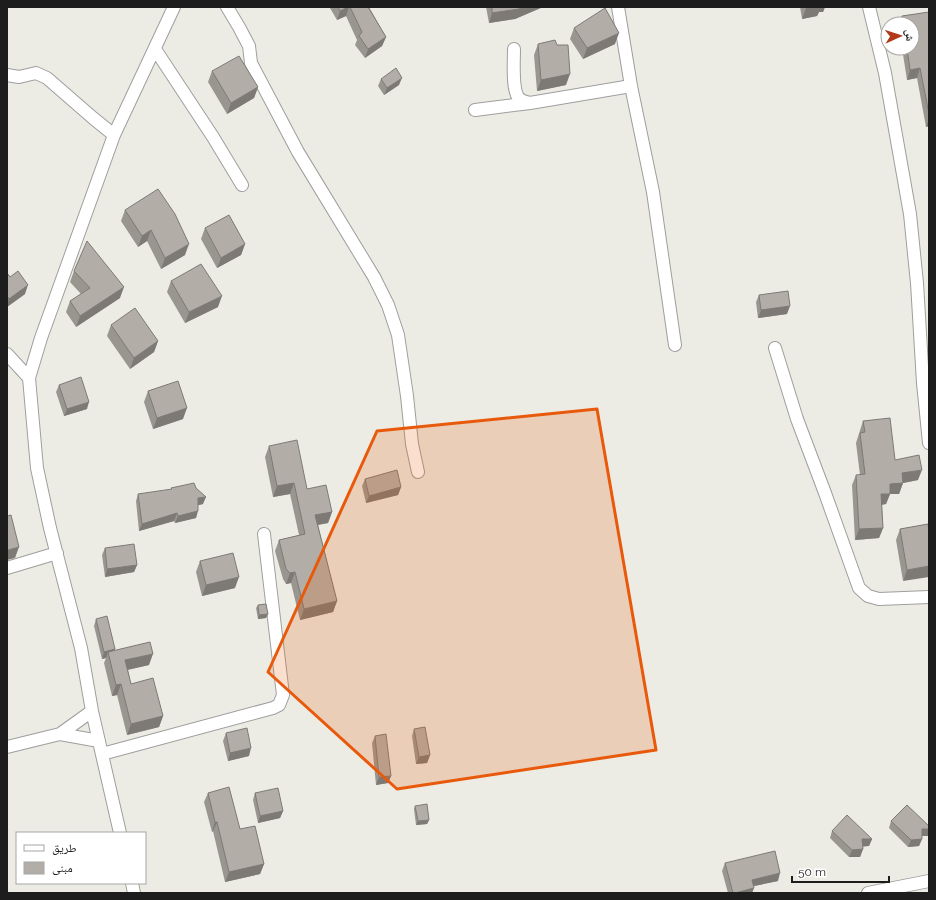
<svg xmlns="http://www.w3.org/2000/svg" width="936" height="900" viewBox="0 0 936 900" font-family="Raleway,'Noto Naskh Arabic',sans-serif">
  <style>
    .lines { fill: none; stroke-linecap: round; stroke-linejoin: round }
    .minor-casing { stroke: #9e9e9e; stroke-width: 14 }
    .minor { stroke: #fff; stroke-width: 12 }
    .wall { fill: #999690 }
    .shaded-wall { fill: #7d7a75 }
    .building { fill: #b2aea7; stroke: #7d7a75 }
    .marked { fill: #e8590c; fill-opacity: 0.2; stroke: #e8590c; stroke-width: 3; stroke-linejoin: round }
  </style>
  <rect width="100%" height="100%" fill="#edece4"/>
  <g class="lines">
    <!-- minor casing -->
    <g class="minor-casing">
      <path id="minor" d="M227 7 239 27 249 46 251 63 298 152 374 277 388 305 398 335 407 396 412 444 418 472
        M618 7 631 86 653 192 675 345
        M869 7 885 73 910 214 917 283 923 383 929 443
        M155 49 213 137 242 185
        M514 49C514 61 512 88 518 97 521 101 526 102 530 103
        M7 75 19 77 36 73 47 78 93 118 114 135
        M475 110 530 103 631 86
        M775 348 797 419 825 493 859 588 868 596 879 599 929 597
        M7 354 29 378
        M7 568 57 553
        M60 734 92 711
        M7 747 60 734 99 741
        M102 754 273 708 279 705 283 695 264 534
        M120 833 92 711 81 648 50 528 37 468 29 378 41 338 114 135 174 7
        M132 883 134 893
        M868 893 929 881"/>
    </g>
    <!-- minor -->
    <use href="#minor" class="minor"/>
  </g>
  <!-- wall -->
  <path class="wall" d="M330 7H369L386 37 382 46 365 58 355 45 357 40 346 16 337 20 330 8Z
    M486 7H543L515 19 489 23Z
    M800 7H825L823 12H819L817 16 802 19Z
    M929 12V126L926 127 917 78 907 80 902 48H912V24H899L902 16Z
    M574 28 615 44 583 59 570 39Z
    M538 44 566 85 537 91 534 55Z
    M212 71 258 87 254 98 227 114 208 82Z
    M381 79 399 85 384 95 378 86Z
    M125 210 185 255 161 269 147 241 138 247 121 221Z
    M205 228 245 244 241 255 217 268 201 239Z
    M74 271 120 298 76 327 66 312 70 301 81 294 70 282Z
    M7 273 10 277 25 294 7 307Z
    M171 281 218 307 185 323 167 292Z
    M759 295 787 314 758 318 756 302Z
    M111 325 158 341 154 352 130 369 107 336Z
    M59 385 87 409 64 416 56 392Z
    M148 391 183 419 153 429 144 402Z
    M863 421 895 460 918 480 903 483 899 494H890L886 504 882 505 883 528 879 538 855 540 852 485 856 475H860L856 443Z
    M269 446 307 489 332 512 328 523 318 525 337 601 333 612 300 620 291 583 286 584 283 579 275 551 279 540 299 535 290 494 273 497 265 457Z
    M365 479 401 487 398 495 366 503 362 486Z
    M171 488H196L203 504 198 505 196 518 175 523 174 521 139 531 136 501 138 494 171 490Z
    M928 524 903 581 896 540 900 529Z
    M105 548 137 565 134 572 105 577 102 555Z
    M200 561 235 588 202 596 196 572Z
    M258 605 268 614 266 618 258 619 256 608Z
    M96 619 115 649 114 650 149 665 128 670 131 684 163 716 159 727 127 735 117 695 112 696 104 663 106 658 102 659 94 626Z
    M414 729 430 755 427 763 416 764 412 736Z
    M226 733 249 756 228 761 223 741Z
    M375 736 391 776 388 783 376 785 372 743Z
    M208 793 240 829 264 864 260 874 225 882 213 831 212 832 204 802Z
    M255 793 283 811 280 818 258 823 253 800Z
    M415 806 429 820 427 824 416 825 414 809Z
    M891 821 922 836V839L919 846 908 847 889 828Z
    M832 831 872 839 869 846H863V849L860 857H849L830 838Z
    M725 863 778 881 754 886 752 893H728L722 871Z"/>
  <!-- shaded-wall -->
  <path class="shaded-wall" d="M348 7H349L346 16 337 20 340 11Z
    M523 7H543L515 19 489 23 492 13Z
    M811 7H825L823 12H819L817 16 802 19 806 8Z
    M619 33 615 44 583 59 587 48Z
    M386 37 382 46 365 58 368 49Z
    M920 68 917 78 907 80 910 70Z
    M570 74 566 85 537 91 541 80Z
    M402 78 399 85 384 95 387 88Z
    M258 87 254 98 227 114 231 103Z
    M929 118V126L926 127Z
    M151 230 147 241 138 247 142 236Z
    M189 244 185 255 161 269 165 258Z
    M245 244 241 255 217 268 221 258Z
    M28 285 25 294 7 307V305L9 299Z
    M124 287 120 298 76 327 80 316Z
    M222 296 218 307 185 323 189 312Z
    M790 306 787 314 758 318 761 310Z
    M158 341 154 352 130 369 134 358Z
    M89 402 87 409 64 416 67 409Z
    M187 408 183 419 153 429 157 418Z
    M922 470 918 480 898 484 903 483 899 494H890L886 504 877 505 881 494 890 484 902 473Z
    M294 483 290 494 273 497 277 486Z
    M401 487 398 495 366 503 369 496Z
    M206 497 203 504 195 506 198 498Z
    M198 511 196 518 175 523 178 516Z
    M332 512 328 523 311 526 315 515Z
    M177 513 174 521 139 531 142 524Z
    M883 528 879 538 855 540 859 529Z
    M19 547 15 558 7 560V552L8 550Z
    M137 565 134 572 105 577 107 569Z
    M929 566V577L903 581 907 570Z
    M295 572 291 583 286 584 290 573Z
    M239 577 235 588 202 596 206 585Z
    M337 601 333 612 300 620 304 609Z
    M268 614 266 618 258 619 259 615Z
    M115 649 112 656 108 652 106 658 102 659 104 652Z
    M153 654 149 665 121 671 125 660Z
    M121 684 117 695 112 696 116 685Z
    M163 716 159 727 127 735 131 724Z
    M251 748 249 756 228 761 230 753Z
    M430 755 427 763 416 764 419 757Z
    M391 776 388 783 376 785 379 777Z
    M283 811 280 818 258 823 260 816Z
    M429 820 427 824 416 825 418 821Z
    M215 822H217L213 831 212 832Z
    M922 829H929V836H919Z
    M862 839H872L869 846 860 847Z
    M922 839 919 846 908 847 911 840Z
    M863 849 860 857H849L852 850Z
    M264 864 260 874 225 882 229 872Z
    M780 873 778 881 749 887 752 880Z
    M754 888 752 893H735Z"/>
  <!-- building -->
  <path class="building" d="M338 7H348L340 11Z
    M350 7H368L386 37 368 49 359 36 362 32Z
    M492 7H523L519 9 492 13Z
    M605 8 619 33 587 48 574 28Z
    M929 12V114L920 68 910 70 907 48H912V24H903L902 16Z
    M555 40 557 45H568L570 74 541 80 538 44Z
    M239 56 258 87 231 103 212 71Z
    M396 68 402 78 387 88 381 79Z
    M158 189 175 214 189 244 165 258 151 230 142 236 125 210Z
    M229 215 245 244 221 258 205 228Z
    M87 241 124 287 80 316 70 301 90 288 74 271Z
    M201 264 222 296 189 312 171 281Z
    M18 271 28 285 9 299 7 296V273L10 277Z
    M788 291 790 306 761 310 759 295Z
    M135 308 158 341 134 358 111 325Z
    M81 377 89 402 67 409 59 385Z
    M178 381 187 408 157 418 148 391Z
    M890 418 895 460 919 455 922 470 902 473 903 483 890 484V494H881L883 528 859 529 856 475 865 474 860 433 865 432 863 421Z
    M297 440 307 489 326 485 332 512 315 515 337 601 304 609 295 572 290 573 286 569 279 540 305 534 294 483 277 486 269 446Z
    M397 470 401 487 369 496 365 479Z
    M194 483 196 488 206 497 198 498V511L178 516 177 513 142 524 138 494 172 489 171 488Z
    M11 515 19 547 8 550 7 552V516Z
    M928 524 929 531V566L907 570 900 529Z
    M134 544 137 565 107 569 105 548Z
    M233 553 239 577 206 585 200 561Z
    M266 604 268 614 259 615 258 605Z
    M107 616 115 649 104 652 96 619Z
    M150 642 153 654 125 660 131 684 153 678 163 716 131 724 121 684 116 685 108 652Z
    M425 727 430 755 419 757 414 729Z
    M247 728 251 748 230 753 226 733Z
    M386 734 391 776 379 777 375 736Z
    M229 787 240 829 255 826 264 864 229 872 217 822H215L208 793Z
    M278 788 283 811 260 816 255 793Z
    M427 804 429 820 418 821 415 806Z
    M907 805 929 826V829H922V839L911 840 891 821Z
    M847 815 872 839H862L863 849 852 850 832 831Z
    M775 851 780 873 752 880 754 888 735 893H733L725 863Z"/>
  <!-- marked area -->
  <path class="marked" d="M597 409 656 750 397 789 268 672 377 431Z"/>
  <!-- border -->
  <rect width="936" height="900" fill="none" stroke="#1d1d1d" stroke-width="16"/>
  <!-- legend -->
  <rect x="16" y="832" width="130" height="52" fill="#ffffff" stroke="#a5a5a5"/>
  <rect x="24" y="845" width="20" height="6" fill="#ffffff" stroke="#a5a5a5"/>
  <text x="52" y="852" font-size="12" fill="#1d1d1d">طريق</text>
  <rect x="24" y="862" width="20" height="12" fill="#b2aea7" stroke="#a5a5a5"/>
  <text x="52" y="872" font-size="12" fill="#1d1d1d">مبنى</text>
  <!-- north arrow -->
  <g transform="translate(900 36) rotate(87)"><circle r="19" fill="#ffffff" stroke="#a5a5a5"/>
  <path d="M0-3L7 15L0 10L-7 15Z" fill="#b13818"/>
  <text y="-6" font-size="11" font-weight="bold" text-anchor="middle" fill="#1d1d1d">ش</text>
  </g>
  <!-- scale -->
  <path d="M792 876v6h97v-6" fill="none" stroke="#1d1d1d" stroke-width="2"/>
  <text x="798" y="876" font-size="12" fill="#1d1d1d" stroke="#ffffff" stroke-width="3" paint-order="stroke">50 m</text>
</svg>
